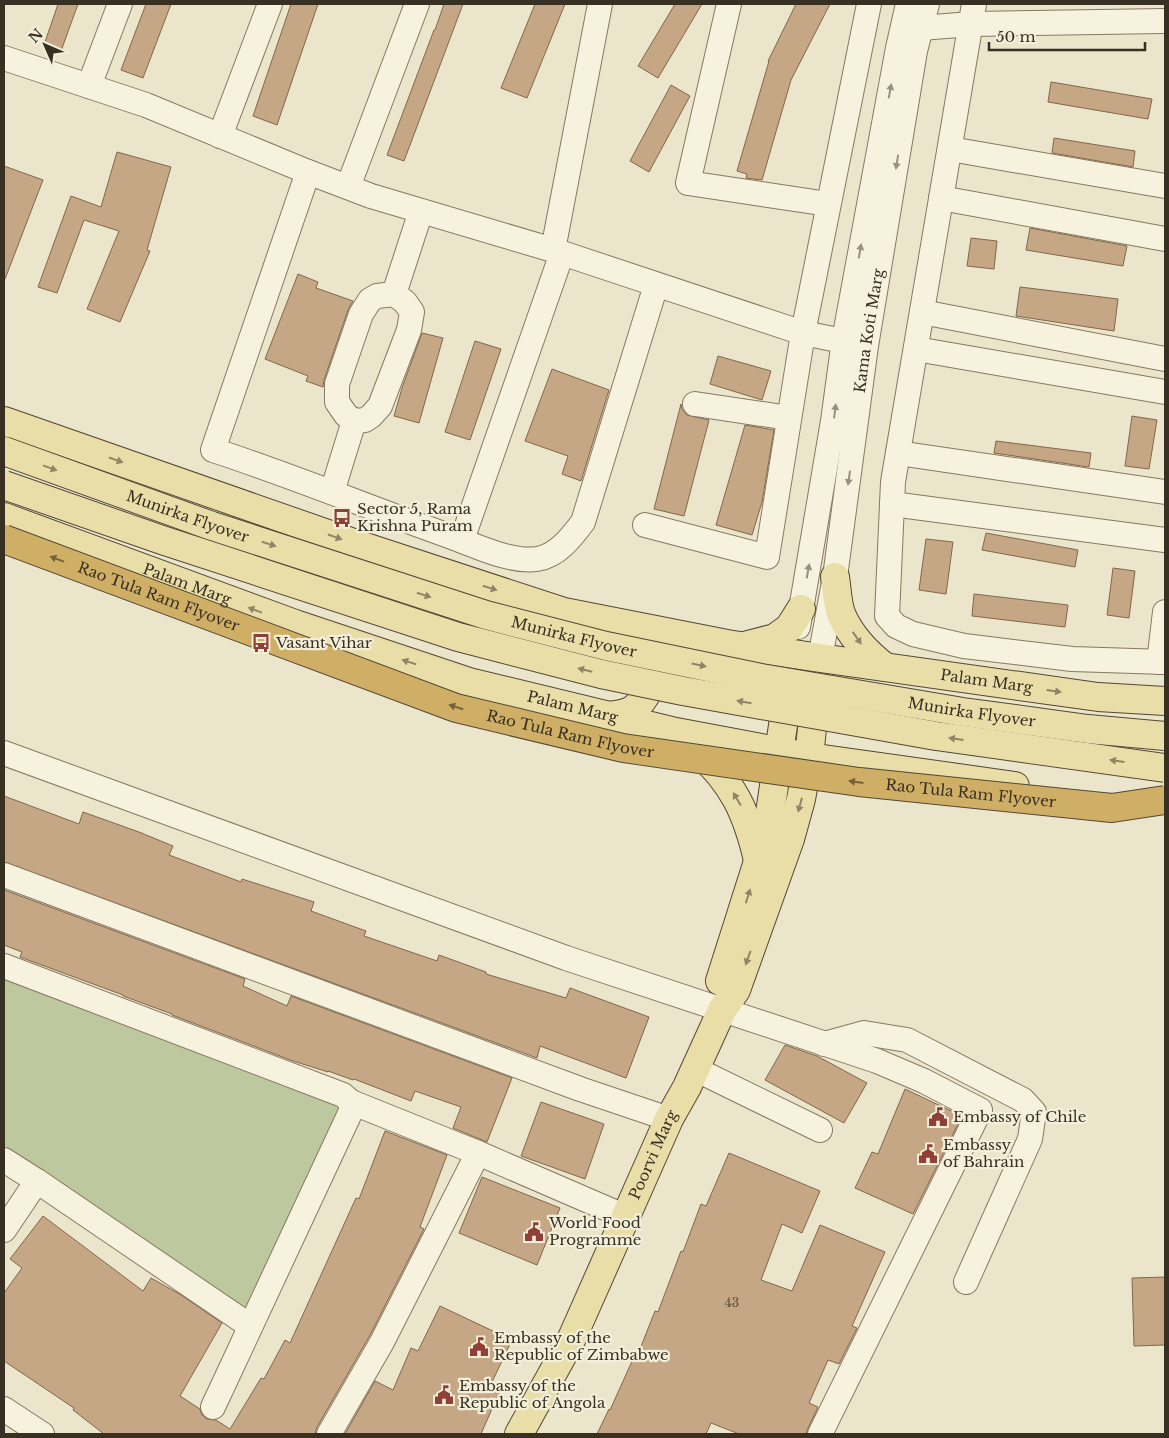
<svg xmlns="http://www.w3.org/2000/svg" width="1169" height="1438" viewBox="0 0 1169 1438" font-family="'Libre Baskerville',serif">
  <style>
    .park { fill: #bec89f }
    .building { fill: #c5a785; stroke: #826749 }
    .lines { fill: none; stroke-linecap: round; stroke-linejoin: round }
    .minor-casing { stroke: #867961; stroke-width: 26 }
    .major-casing { stroke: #544734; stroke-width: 30 }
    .minor { stroke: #f6f2de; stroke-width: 24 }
    .major { stroke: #e9dda8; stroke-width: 28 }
    .major-bridge-casing { stroke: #544734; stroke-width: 30; stroke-linecap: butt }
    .highway-bridge-casing { stroke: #544734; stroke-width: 30; stroke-linecap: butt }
    .major-bridge { stroke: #e9dda8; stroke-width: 28 }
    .highway-bridge { stroke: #cfae66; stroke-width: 28 }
    .oneway { fill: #979180 }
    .oneway2 { fill: #908665 }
    .oneway3 { fill: #74623d }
    .labels { text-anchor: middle; stroke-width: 4.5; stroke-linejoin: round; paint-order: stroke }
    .number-label { font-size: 12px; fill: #5b4e3b }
    .street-label { font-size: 15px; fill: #383022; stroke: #f3efda }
    .poi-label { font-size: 15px; fill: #383022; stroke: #f3efda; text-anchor: start }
  </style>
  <rect width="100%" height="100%" fill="#ebe5cb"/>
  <!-- park -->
  <path class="park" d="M4 978 344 1103 246 1314 186 1274 4 1147Z"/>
  <!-- building -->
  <path class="building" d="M58 4H78L61 51 44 45Z
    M146 4H171L143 78 121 70Z
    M291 4H318L277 125 253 116Z
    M444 4H463L404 161 387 155 434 30H435Z
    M535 4H565L527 98 501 88Z
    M675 4H702L658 78 638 66Z
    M796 4H830L791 80 762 180 746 178 747 174 737 171 769 61H768Z
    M1051 82 1152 99 1148 119 1048 102Z
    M671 85 690 96 649 172 630 161Z
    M1054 138 1135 151 1133 167 1052 153Z
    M117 152 171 167 147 250 150 251 120 322 87 309 119 231 84 220 57 293 38 287 71 196 101 207Z
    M4 166 43 180 5 279H4Z
    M1030 228 1127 246 1123 266 1026 250Z
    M971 238 997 241 994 269 967 266Z
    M298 274 318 282 316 288 353 301 348 310 324 380 323 387 306 381 308 376 265 359Z
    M1020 287 1118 299 1114 331 1016 316Z
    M422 333 443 338 419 423 394 416 402 388Z
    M475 341 501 349 470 440 445 432Z
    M718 356 771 371 762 400 710 384Z
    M552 369 609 390 581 481 562 474 568 456 525 441Z
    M681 404 682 409 687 415 709 420 684 516 654 509Z
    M1132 416 1157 420 1149 469 1125 466Z
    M745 425 774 430 762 502 752 535 716 525Z
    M996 441 1091 453 1089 467 994 453Z
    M986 533 1078 550 1075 567 982 550Z
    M926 539 953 542 946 594 919 590Z
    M1113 568 1135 571 1129 618 1107 615Z
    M974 594 1068 605 1065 627 972 616Z
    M4 796 79 824 83 812 139 832 173 846 169 855 241 882 242 879 314 902 311 911 366 931 364 936 437 961 439 955 486 972V974L566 998 570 988 649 1017 626 1078 540 1046 537 1058 4 862Z
    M4 890 245 979 243 986 287 1006 291 996 512 1078 487 1142 453 1128 461 1107 415 1091 411 1101 354 1079 353 1080 328 1071V1072L293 1061 172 1015V1014L123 996V995L20 957 22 952 4 945Z
    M785 1045 817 1056 867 1083 844 1123 765 1080Z
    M905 1089 962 1116 913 1214 855 1188 872 1152 878 1154Z
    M541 1102 604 1124 585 1179 521 1156Z
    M385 1131 447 1155 420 1227 424 1229 370 1335 317 1427 315 1434H104L73 1410 74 1408 4 1361V1293L22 1268 10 1259 43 1216 143 1291 151 1278 181 1295 222 1323 180 1396 200 1409 202 1415 207 1419 216 1420 230 1429 261 1378 264 1379 285 1340 290 1343 356 1198 359 1199Z
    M729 1153 820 1191 802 1233 782 1224 761 1280 792 1291 820 1225 885 1252 852 1326 857 1328 839 1364 828 1360 809 1403 818 1407 808 1428 806 1434H739L711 1423 706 1434H597L609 1409 610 1410 638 1348 640 1349 655 1311 658 1312 681 1251 683 1252 701 1204 706 1206Z
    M482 1177 560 1208 537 1265 459 1233Z
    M1165 1277V1345L1134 1346 1132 1278Z
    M440 1306 512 1340 492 1382 502 1386 481 1434H345L375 1381 393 1390 411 1348 418 1351Z"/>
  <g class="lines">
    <!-- minor casing -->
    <g class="minor-casing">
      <g id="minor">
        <path d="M600 4 553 250 803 333 858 344"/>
        <path d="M729 4 688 183 828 204"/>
        <path d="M974 4 893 482 887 616 896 626 913 634 964 646 1072 659 1165 662"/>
        <path d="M907 30 921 28 971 24 1165 21"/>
        <path d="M4 58 146 105 308 172 371 196 553 250"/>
        <path d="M89 86 120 4"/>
        <path d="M220 136 270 4"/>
        <path d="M950 149 1165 186"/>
        <path d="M308 172 213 450C293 476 370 508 449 536 475 545 510 563 537 559 557 556 571 538 583 522L656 285"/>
        <path d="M348 187 417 4"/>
        <path d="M941 198 1165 239"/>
        <path d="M394 294 377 296 370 300 361 314 337 384V402L346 415 354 421 365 420 371 416 380 406 409 330 412 312 405 302 394 294 421 211"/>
        <path d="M922 312 1165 359"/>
        <path d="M916 349 1165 392"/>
        <path d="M695 404 789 418"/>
        <path d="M898 453 1165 492"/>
        <path d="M332 492 354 421"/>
        <path d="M892 504 1165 540"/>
        <path d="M645 525 767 557 803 333 869 4"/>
        <path d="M462 540 562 253"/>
        <path d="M798 627 833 421 844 340 898 48 908 4"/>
        <path id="s1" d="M820 658 835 577 866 346 915 51 927 4"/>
        <path d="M1159 662 1165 612"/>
        <path d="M4 753 566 958 877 1061 924 1081 980 1110 820 1434"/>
        <path d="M4 875 580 1089 669 1119"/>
        <path d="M4 966 343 1095 351 1102V1111L213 1407"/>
        <path d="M824 1044 864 1033 907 1040 1023 1100 1034 1112 1030 1139 966 1282"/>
        <path d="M695 1069 820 1130"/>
        <path d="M351 1102 478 1153 626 1217"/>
        <path d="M4 1160 37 1181 250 1326"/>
        <path d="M4 1230 37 1181"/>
        <path d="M4 1409 42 1434"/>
        <path d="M329 1434 382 1342 478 1153"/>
      </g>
    </g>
    <!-- major casing -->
    <g class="major-casing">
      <g id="major">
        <path id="s2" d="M4 421 362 546 564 612 727 644 820 658 1098 697 1165 701"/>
        <path id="s3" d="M4 517 295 624 469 682 676 732 809 757 1015 786"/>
        <path d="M835 577C837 589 837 605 842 616 851 636 868 654 885 667"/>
        <path d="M748 645 775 638 789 628 801 609"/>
        <path d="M608 716C617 715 628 714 635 708 648 697 654 677 656 661"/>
        <path d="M696 750C733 782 747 813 758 860"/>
        <path d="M720 981 767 833 789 685"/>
        <path id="s4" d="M519 1434 572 1338 669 1119 687 1087 722 1010 736 990 790 839 801 799 809 757 816 691"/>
      </g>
    </g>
    <!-- minor -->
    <use href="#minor" class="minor"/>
    <!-- major -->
    <use href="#major" class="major"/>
    <!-- major-bridge casing -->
    <g class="major-bridge-casing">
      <g id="major-bridge">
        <path id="s5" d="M4 451 212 526 486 615 606 646 761 678 963 712 1088 729 1165 736"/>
        <path d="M4 485 162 540 458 637 601 674 683 691 936 736 1165 768"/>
      </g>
    </g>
    <!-- highway-bridge casing -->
    <g class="highway-bridge-casing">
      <g id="highway-bridge">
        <path id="s6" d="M4 539 456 708 623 748 859 782 1112 808 1165 800"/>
      </g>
    </g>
    <!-- major-bridge -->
    <use href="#major-bridge" class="major-bridge"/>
    <!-- highway-bridge -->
    <use href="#highway-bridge" class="highway-bridge"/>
  </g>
  <!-- one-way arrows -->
  <defs><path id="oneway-solid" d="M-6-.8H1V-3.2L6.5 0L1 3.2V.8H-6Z" transform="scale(1.25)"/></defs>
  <g class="oneway">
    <use href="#oneway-solid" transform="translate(890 91) rotate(-80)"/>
    <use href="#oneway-solid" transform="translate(897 162) rotate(99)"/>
    <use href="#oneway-solid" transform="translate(860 251) rotate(-80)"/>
    <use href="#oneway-solid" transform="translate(835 411) rotate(-83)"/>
    <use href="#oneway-solid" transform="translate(849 478) rotate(98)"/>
    <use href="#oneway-solid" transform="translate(808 571) rotate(-80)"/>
  </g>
  <g class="oneway2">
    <use href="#oneway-solid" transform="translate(116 460) rotate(19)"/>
    <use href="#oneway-solid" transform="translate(50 468) rotate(20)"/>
    <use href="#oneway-solid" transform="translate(335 537) rotate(19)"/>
    <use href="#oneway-solid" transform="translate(269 544) rotate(18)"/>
    <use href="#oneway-solid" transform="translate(490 588) rotate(18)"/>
    <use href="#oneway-solid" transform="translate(424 595) rotate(18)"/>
    <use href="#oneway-solid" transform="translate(255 610) rotate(-160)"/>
    <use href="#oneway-solid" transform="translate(857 638) rotate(55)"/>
    <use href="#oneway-solid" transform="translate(409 662) rotate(-162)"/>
    <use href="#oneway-solid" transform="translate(699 665) rotate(12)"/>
    <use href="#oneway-solid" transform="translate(585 670) rotate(-166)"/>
    <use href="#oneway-solid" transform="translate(1054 691) rotate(8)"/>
    <use href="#oneway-solid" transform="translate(744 702) rotate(-170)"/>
    <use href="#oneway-solid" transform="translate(956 739) rotate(-172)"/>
    <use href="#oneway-solid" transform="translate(1117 761) rotate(-172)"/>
    <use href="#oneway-solid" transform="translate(737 799) rotate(-121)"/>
    <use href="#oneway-solid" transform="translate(800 805) rotate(105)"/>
    <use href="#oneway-solid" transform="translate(748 896) rotate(-73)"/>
    <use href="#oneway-solid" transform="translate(748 958) rotate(110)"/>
  </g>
  <g class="oneway3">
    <use href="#oneway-solid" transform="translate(57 559) rotate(-160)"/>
    <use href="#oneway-solid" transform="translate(456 707) rotate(-163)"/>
    <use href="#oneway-solid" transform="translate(856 782) rotate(-172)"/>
  </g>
  <!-- icons -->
  <defs>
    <g id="bus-bare" transform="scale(1.5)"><path d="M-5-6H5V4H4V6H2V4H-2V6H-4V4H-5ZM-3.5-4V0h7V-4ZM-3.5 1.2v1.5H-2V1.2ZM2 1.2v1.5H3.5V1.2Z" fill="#8f4137" stroke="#f3efda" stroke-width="2.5" paint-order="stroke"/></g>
    <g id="civic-bare" transform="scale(1.5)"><path d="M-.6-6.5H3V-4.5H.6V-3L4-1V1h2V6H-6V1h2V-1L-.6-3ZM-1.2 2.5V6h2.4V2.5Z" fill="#8f4137" stroke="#f3efda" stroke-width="2.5" paint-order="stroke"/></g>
  </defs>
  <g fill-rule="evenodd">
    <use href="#bus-bare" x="342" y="518"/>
    <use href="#bus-bare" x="261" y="643"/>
    <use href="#civic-bare" x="938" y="1117"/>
    <use href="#civic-bare" x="928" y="1154"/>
    <use href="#civic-bare" x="534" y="1232"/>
    <use href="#civic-bare" x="479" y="1347"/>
    <use href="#civic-bare" x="444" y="1395"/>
  </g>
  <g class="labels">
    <!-- number labels -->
    <g class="number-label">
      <text x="732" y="1307">43</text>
    </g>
    <!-- street labels -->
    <g class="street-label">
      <text dy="5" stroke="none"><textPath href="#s1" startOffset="331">Kama Koti Marg</textPath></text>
      <text dy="5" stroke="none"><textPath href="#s5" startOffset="195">Munirka Flyover</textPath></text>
      <text dy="5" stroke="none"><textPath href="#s3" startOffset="195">Palam Marg</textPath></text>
      <text dy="5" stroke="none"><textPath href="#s6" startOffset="165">Rao Tula Ram Flyover</textPath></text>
      <text dy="5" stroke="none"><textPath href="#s5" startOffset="600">Munirka Flyover</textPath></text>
      <text dy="5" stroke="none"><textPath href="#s2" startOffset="1020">Palam Marg</textPath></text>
      <text dy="5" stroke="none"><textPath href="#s3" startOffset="600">Palam Marg</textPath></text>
      <text dy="5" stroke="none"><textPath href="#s5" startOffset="1005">Munirka Flyover</textPath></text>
      <text dy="5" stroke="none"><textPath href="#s6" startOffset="600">Rao Tula Ram Flyover</textPath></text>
      <text dy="5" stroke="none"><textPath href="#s6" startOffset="1005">Rao Tula Ram Flyover</textPath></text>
      <text dy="5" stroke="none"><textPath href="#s4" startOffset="310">Poorvi Marg</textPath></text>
    </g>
    <!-- poi labels -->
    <g class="poi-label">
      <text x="357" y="514">Sector 5, Rama<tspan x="357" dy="17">Krishna Puram</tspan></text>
      <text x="276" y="648">Vasant Vihar</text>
      <text x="953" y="1122">Embassy of Chile</text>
      <text x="943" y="1150">Embassy<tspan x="943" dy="17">of Bahrain</tspan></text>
      <text x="549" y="1228">World Food<tspan x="549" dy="17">Programme</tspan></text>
      <text x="494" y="1343">Embassy of the<tspan x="494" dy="17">Republic of Zimbabwe</tspan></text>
      <text x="459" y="1391">Embassy of the<tspan x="459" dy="17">Republic of Angola</tspan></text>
    </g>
  </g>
  <!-- border -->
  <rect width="1169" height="1438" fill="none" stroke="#383022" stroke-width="10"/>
  <!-- north arrow -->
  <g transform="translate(45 45) rotate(315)" stroke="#f3efda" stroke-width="4" paint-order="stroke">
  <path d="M0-4L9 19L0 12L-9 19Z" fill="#383022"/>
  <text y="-8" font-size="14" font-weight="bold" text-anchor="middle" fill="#383022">N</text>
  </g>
  <!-- scale -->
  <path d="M989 42v8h156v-8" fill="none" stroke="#383022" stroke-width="2.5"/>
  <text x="996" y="42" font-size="15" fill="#383022" stroke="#f3efda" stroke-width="4" paint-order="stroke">50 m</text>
</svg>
